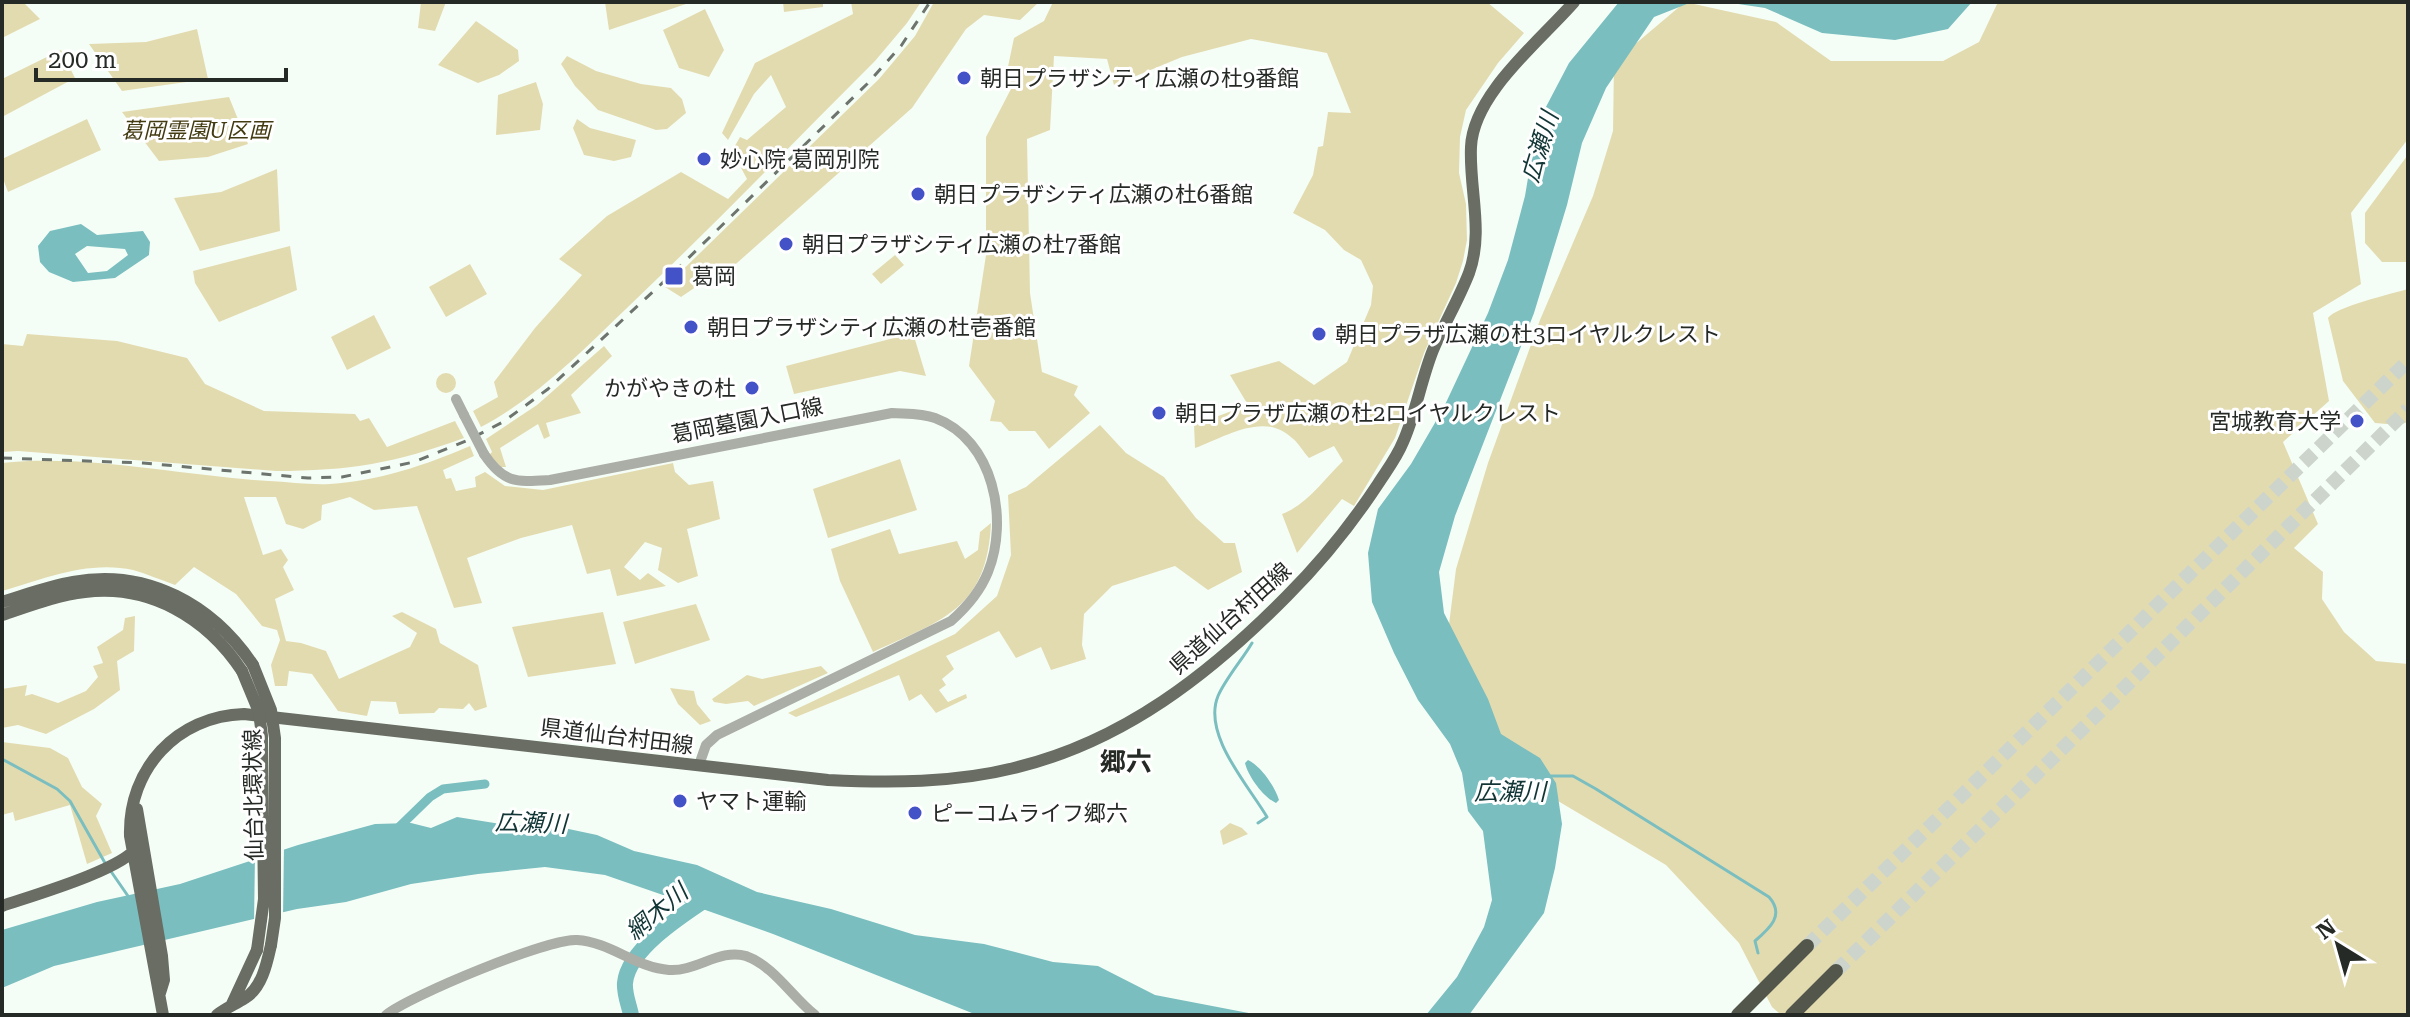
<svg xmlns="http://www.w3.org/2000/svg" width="2410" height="1017" viewBox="0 0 2410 1017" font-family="'Roboto Serif','Noto Sans JP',serif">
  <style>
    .green { fill: #e3dbb0 }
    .water { fill: #7abec0; fill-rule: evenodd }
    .pier { fill: #f5fef6 }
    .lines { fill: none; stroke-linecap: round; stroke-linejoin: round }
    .stream { stroke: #7abec0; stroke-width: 3 }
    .canal { stroke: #7abec0; stroke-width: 9 }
    .river { stroke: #7abec0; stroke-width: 16 }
    .motorway-tunnel { stroke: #ccd4cc; stroke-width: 14; stroke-dasharray: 14 7; stroke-linecap: butt }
    .tertiary { stroke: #abada7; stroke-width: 10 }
    .primary { stroke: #696d63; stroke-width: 12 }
    .motorway { stroke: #52564b; stroke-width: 14 }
    .rail { stroke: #6d736d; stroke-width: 3; stroke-dasharray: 10 10; stroke-linecap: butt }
    .tertiary-bridge { stroke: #abada7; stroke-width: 10 }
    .primary-bridge { stroke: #696d63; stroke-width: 12 }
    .poi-dot { fill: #4452c7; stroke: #fff; stroke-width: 3 }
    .labels { text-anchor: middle; stroke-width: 6; stroke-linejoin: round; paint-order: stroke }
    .poi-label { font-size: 22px; fill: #262a26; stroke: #fff; text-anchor: start }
    .park-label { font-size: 22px; font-style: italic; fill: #433b11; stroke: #fff }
    .street-label { font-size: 22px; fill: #262a26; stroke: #fff }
    .water-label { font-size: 24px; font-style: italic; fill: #123536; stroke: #fff }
    .quarter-label { font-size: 26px; font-weight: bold; fill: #262a26; stroke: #fff }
  </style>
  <rect width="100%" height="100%" fill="#f5fef6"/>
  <!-- green -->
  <path class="green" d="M2 2H23L40 19 2 38Z
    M421 2H446L435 31 418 28Z
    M605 2H692L609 30Z
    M783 2H823V7L784 12Z
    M851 2H921L907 23 875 61C793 143 712 227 628 307 582 351 538 397 481 427L473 411 498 397 494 382 535 328 582 275 559 259 607 216 681 172 728 199 747 179 732 151 740 137 747 140 786 107 771 75 754 94 728 140 722 133 755 63 853 14Z
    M934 2H1039L1020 20 984 15 966 29 912 108 720 278 706 280 681 297 665 287 879 79 915 36Z
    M1053 2H1487L1524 33 1498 63 1466 110 1460 137 1459 173 1466 204 1467 240 1463 261 1456 283 1424 353 1395 438 1354 506 1342 499 1297 553 1282 514C1307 505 1324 479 1343 461L1334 446 1309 458C1303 452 1299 443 1292 438 1264 411 1225 437 1195 448L1194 425 1248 405 1230 375 1279 361 1314 385 1347 362 1371 305 1373 286 1361 260 1344 250 1325 230 1293 213 1313 175 1318 147 1323 146 1328 112 1351 113 1327 53 1251 39 1182 57 1114 85 1107 59 1054 56 1050 130 1027 139 1030 293 1042 372 1078 386 1074 395 1090 413 1049 449 1035 431H1009L1001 422 990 421 995 401 969 366 986 255V137L1012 87 1005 81 1014 38 1044 21Z
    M1685 2 1776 22 1831 61H1943L1979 42 1998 2H2408V139L2351 213 2361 284 2313 313 2329 401 2283 442 2318 524 2294 548 2323 572 2322 599 2344 632 2376 661 2408 664V1015H1781L1772 1007 1739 943 1666 865 1536 788 1490 746 1447 640 1456 569 1488 463 1540 320 1593 196 1613 131 1614 62Z
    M705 9 724 50 709 77 679 68 663 30Z
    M476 21 518 50 519 61 499 75 478 83 438 65Z
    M197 29 208 79 122 91 89 44 146 42Z
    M61 50 75 78 2 117V79Z
    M567 56 596 71 641 84 671 88 682 99 686 113 667 129 656 130 598 110 575 86 561 64Z
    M536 82 543 104 540 130 496 135 498 95Z
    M229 97 248 144 208 157 159 161 122 112Z
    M87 119 101 150 8 192 2 176V159Z
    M577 119 590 128 636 140 631 157 614 161 584 155 573 128Z
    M2407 156 2408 262H2382L2365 243V213Z
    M277 169 280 231 200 251 174 198 221 192Z
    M290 246 297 290 219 322 195 283 193 271Z
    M895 255 904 265 881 284 872 274Z
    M470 264 487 294 446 317 429 287Z
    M2408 289V422L2399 425 2375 423 2343 381 2328 318C2335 307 2391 294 2408 289Z
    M374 315 391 348 347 370 331 337Z
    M913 333 926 376 900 371 794 394 786 366Z
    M27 334 117 341 187 358 205 384 264 411 355 414 360 421 369 418 387 447 455 421 464 438C396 463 349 471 276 471L18 451 2 452V344L23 346Z
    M604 346 612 356 571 395 581 413 546 423 550 436 544 439 538 424 500 448 506 467H501L489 455 492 452 486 439 537 405Z
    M436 383a10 10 0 1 1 20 0a10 10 0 1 1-20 0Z
    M1100 425 1126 453 1164 477 1196 518 1224 543H1235L1242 572 1208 590 1175 566 1112 586 1084 614 1082 645 1086 659 1051 670 1041 647 1016 658 999 631 946 656 954 669 942 679 946 685 939 690 948 702 966 694 967 698 936 713 921 694 909 701 899 675 796 717 788 713 955 634 997 596 1011 555 1008 495 1026 487Z
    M470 446 474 456 443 470 446 479 451 478 456 491 476 487 475 477 485 472 505 486 543 490 673 463 675 472 689 485 713 481 720 519 687 529 698 576 678 583 658 570 662 548 645 542 624 567 640 580 648 573 666 586 617 596 610 569 587 574 572 525 521 538 467 558 482 603 454 608 417 506 374 510 350 497 322 505 321 520 303 529 286 524 276 497H244L263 555 281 549 288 560 283 567 294 590 275 599 286 641 301 643 326 651 339 679 410 647 417 633 392 616 402 612 436 629 440 643 478 665 487 707 475 711 469 703 463 709 439 708 434 713 399 714 396 702 371 701 367 716 338 711 312 674 289 671 287 686H275L271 665 280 640 277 630 262 626 236 594 194 567 175 585C161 580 147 574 133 570 88 560 44 579 2 591V463C89 454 182 476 269 481 289 482 310 485 330 484 378 481 426 465 470 446Z
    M900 459 917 510 828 538 813 489Z
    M991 523C987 610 942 620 873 652L840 581 831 549 890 529 899 554 957 541 965 559 978 550 980 532Z
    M696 604 710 640 635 664 623 622Z
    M603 612 616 664 528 677 512 627Z
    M135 616 134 651 117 661 120 690 94 709 46 734 18 725 2 728V689L27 685 25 696 32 694 58 703 86 691 98 677 93 666 103 663 97 647 123 630 125 618Z
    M821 666 828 673 754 706 748 701 726 704 714 702 712 699 747 675 762 679Z
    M670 688 694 691 697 704 711 721 700 725 678 704Z
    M2 742 50 748 68 758 82 787 102 804 96 816 112 853 87 864 70 805 15 821 13 812 2 815Z
    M1230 823 1242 828 1248 834 1223 845 1220 831Z"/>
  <!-- water -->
  <path class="water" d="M1619 2H1692L1654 17 1606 88 1582 143 1567 205 1534 313 1455 516 1439 572 1444 613 1488 699 1501 734 1540 758 1556 783 1562 824 1555 868 1544 913 1469 1015H1426L1457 977 1484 927 1492 900 1483 831 1468 811 1462 773 1450 744 1418 700 1394 653 1372 602 1368 553 1378 509 1411 464 1443 409 1488 313 1508 260 1525 196 1537 124 1569 63Z
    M1725 2H1972L1948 29 1895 40 1822 33 1765 8Z
    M81 224 97 235 143 231 150 242 149 255 115 278 73 282 49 272 40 262 38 246 50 231ZM87 246 125 249 128 255 107 271 88 273 75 254Z
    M1248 760C1261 766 1275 787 1279 800L1276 803C1263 797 1248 776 1245 763Z
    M457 817 513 826 545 824 597 835 634 851 697 865 757 892 831 909 915 935 984 944 1053 962 1098 966 1155 995 1259 1015H977L773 934 663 895 605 875 545 867 478 874 411 884 346 902 297 909 54 966 2 988V930L97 902 180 884 298 845 375 824 411 823 431 828Z"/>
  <!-- pier -->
  <path class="pier" d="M284 845 283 916 254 924 255 854Z"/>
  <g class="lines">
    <!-- stream -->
    <path class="stream" d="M1252 643C1242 660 1226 678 1218 696 1202 735 1249 786 1267 817L1258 823
      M2 759 57 789 70 801 105 863
      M1551 776H1573L1596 789 1769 897C1785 915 1770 928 1755 941L1758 953
      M110 870 128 896"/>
    <!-- canal -->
    <path class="canal" d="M396 830 430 797 443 789 485 784"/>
    <!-- river -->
    <path class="river" d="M631 1015C629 1005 624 993 625 983 628 948 687 912 714 894"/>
    <!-- motorway-tunnel -->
    <path class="motorway-tunnel" d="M1807 946 2408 361
      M1836 971 2408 409"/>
    <!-- tertiary -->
    <path class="tertiary" d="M456 399 464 415
      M484 454C504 484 517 482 550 480L892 413C906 414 921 413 935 418 994 440 1009 520 988 572 980 592 967 607 951 621L717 735 706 745 699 765
      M386 1015C409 996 549 938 577 940 610 942 637 968 669 970 696 972 720 948 746 956 774 966 792 997 815 1015"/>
    <!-- primary -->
    <path class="primary" d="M2 602C25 595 49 586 73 582 147 568 213 605 253 665
      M2 615C29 606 57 595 85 592 150 584 207 618 242 671
      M137 809 162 956 164 980 160 993
      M2 906C31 896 122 870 137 847
      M232 1004 257 950
      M163 1015 130 836C128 769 177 716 244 714L828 780C890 783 954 783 1014 768 1123 742 1210 674 1287 596 1322 561 1351 525 1378 484 1387 470 1397 457 1403 442 1416 413 1421 380 1433 350 1444 324 1459 299 1469 273 1484 232 1469 189 1471 147 1473 94 1540 41 1574 2
      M217 1015C226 1008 236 1004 245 998 262 988 267 963 271 945"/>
    <!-- motorway -->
    <path class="motorway" d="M1738 1015 1807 946
      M1792 1015 1836 971"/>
    <!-- rail -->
    <path class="rail" d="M2 458 143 463 308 478 342 477 414 462 466 441 503 422 548 389 672 274 867 84 901 46 930 2"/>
    <!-- tertiary-bridge -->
    <path class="tertiary-bridge" d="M464 415 484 454"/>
    <!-- primary-bridge -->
    <path class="primary-bridge" d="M253 665 271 710 275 738V918L271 945
      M242 671 259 712 262 736 264 899 257 950"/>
  </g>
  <!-- markers -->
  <g class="poi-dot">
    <circle cx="964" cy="78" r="8"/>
    <circle cx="704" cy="159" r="8"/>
    <circle cx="918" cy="194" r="8"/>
    <circle cx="786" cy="244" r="8"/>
    <rect x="664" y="266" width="20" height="20" rx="4"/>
    <circle cx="691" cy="327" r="8"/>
    <circle cx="1319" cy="334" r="8"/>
    <circle cx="752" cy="388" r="8"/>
    <circle cx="1159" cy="413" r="8"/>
    <circle cx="2357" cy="421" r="8"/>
    <circle cx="680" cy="801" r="8"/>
    <circle cx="915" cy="813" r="8"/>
  </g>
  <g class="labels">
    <!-- poi labels -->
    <g class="poi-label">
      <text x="980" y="86">朝日プラザシティ広瀬の杜9番館</text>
      <text x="720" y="167">妙心院 葛岡別院</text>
      <text x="934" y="202">朝日プラザシティ広瀬の杜6番館</text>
      <text x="802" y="252">朝日プラザシティ広瀬の杜7番館</text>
      <text x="692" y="284">葛岡</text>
      <text x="707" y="335">朝日プラザシティ広瀬の杜壱番館</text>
      <text x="1335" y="342">朝日プラザ広瀬の杜3ロイヤルクレスト</text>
      <text x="736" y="396" text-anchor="end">かがやきの杜</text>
      <text x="1175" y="421">朝日プラザ広瀬の杜2ロイヤルクレスト</text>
      <text x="2341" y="429" text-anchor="end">宮城教育大学</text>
      <text x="696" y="809">ヤマト運輸</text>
      <text x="931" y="821">ピーコムライフ郷六</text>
    </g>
    <!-- park labels -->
    <g class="park-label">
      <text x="196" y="138">葛岡霊園U区画</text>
    </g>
    <!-- street labels -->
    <g class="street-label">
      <text transform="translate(747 420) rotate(-11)" y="8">葛岡墓園入口線</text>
      <text transform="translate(1230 618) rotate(-42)" y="8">県道仙台村田線</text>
      <text transform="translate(617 736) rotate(7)" y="8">県道仙台村田線</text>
      <text transform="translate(253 795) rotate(-91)" y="8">仙台北環状線</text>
    </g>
    <!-- water labels -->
    <g class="water-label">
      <text transform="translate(1540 147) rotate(-73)" y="8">広瀬川</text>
      <text x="1510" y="800">広瀬川</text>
      <text transform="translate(531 823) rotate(2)" y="8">広瀬川</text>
      <text transform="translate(657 912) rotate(-40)" y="8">網木川</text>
    </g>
    <!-- quarter labels -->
    <g class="quarter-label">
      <text x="1126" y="771">郷六</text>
    </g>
  </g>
  <!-- border -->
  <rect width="2410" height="1017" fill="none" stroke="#262a26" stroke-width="8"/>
  <!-- north arrow -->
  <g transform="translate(2338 945) rotate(323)" stroke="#ffffff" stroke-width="6" paint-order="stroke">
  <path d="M0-6L14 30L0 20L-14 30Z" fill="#262a26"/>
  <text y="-12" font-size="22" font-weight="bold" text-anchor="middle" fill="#262a26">N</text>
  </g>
  <!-- scale -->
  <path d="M36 68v12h250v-12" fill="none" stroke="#262a26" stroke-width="4"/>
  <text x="48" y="68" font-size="24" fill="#262a26" stroke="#ffffff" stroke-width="6" paint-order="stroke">200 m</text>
</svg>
